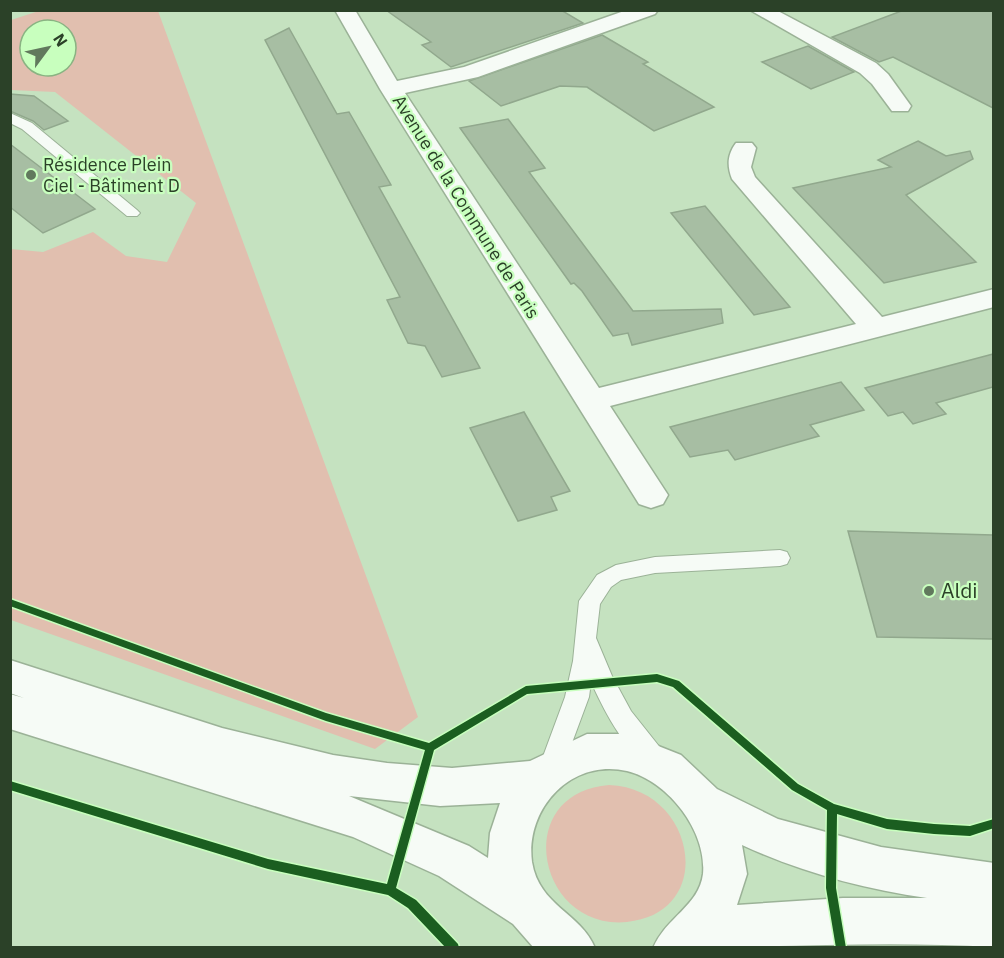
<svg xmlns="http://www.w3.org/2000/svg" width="1004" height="958" viewBox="0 0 1004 958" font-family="'IBM Plex Sans',sans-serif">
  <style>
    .green { fill: #e1bfaf; fill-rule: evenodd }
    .building { fill: #a7bea3; stroke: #91a88d; stroke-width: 1.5 }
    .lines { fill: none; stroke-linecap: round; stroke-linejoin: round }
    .service-casing { stroke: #9bb297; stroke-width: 2 }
    .minor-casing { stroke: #9bb297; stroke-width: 3 }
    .secondary-casing { stroke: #9bb297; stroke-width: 3 }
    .service { fill: #f6fbf6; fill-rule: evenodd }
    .minor { fill: #f6fbf6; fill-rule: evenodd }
    .secondary { fill: #f6fbf6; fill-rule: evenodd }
    .cycleway-casing { stroke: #c8ffbe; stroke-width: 3 }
    .cycleway { fill: #1b5e20; fill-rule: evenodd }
    .poi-dot { fill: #61795d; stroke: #c8ffbe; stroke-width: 2 }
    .labels { text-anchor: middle; stroke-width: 4.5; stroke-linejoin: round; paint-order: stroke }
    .far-poi-label { font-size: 18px; fill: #2b4128; stroke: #c8ffbe; text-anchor: start }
    .far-street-label { font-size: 18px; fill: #2b4128; stroke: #c8ffbe }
    .poi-label { font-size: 21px; fill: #2b4128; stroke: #c8ffbe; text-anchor: start }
  </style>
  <rect width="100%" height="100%" fill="#c5e2c0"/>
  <!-- green -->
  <path class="green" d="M42 10 158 11 418 717 375 749 11 620V249L43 252 93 232 126 256 167 262 196 203 55 92 11 90V20ZM30 30H66V66H30Z
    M609 785C696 788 718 913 627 922 537 931 510 793 609 785Z"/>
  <!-- building -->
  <path class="building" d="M386 10H561L583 23 451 67 422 45 431 42Z
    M904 10H993V108L893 57 879 62 832 37Z
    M289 28 337 114 349 112 391 185 379 187 480 368 442 377 425 346 408 343 387 300 400 297 265 40Z
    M602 35 648 62 643 64 714 107 654 131 587 87 560 86 501 106 469 81Z
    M808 46 854 72 811 89 762 62Z
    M10 94 34 96 68 121 44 130 33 121 10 111Z
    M508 119 545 168 529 172 633 311 721 309 723 323 632 345 628 333 613 336 582 291 574 283 571 284 460 128Z
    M918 141 946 156 970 151 973 159 906 195 976 262 884 283 793 188 891 167 878 160Z
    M10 144 95 209 43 233 10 207Z
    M705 206 756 267 790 307 754 315 671 213Z
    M993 354V387L936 403 946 414 913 424 903 412 888 416 865 388Z
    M841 382 864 410 810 425 819 436 735 460 728 450 690 457 670 427Z
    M524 412 570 491 551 497 557 510 518 521 470 428Z
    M848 531 993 535V639L877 637Z"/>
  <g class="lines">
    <!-- service casing -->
    <g class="service-casing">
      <path id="service" d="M10 113 32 123 137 210 140 213 137 216H127L22 129 10 123Z
        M780 550 787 552 790 558 787 564 780 566 655 573 621 580 611 587 600 604 596 638 612 676 631 711 666 755 662 763 654 766C626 756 603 708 591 682L589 697 559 778 550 781 541 778 538 770 565 697 573 661 579 601 597 575 616 565 655 557Z"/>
    </g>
    <!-- minor casing -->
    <g class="minor-casing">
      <path id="minor" d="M335 10H355L397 81 464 67 627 10H658L655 14 478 77 405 93 599 388 856 324 732 179C727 166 727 155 736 143H752L756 148 751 167 755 177 882 317 994 289V307L610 406 668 495 663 504 651 508 639 504 380 89Z
        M750 10H776L876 63 888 74 911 106 908 111H892L872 84 860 73Z"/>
    </g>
    <!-- secondary casing -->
    <g class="secondary-casing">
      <path id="secondary" d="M10 660 222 728 333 755 387 763 452 768 530 761 587 734H628L681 755 717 789 778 819 881 847 994 863V947C880 940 767 948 653 948 666 917 699 906 703 874 707 831 668 781 627 771 572 758 525 808 532 862 539 906 581 913 595 948H534L513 924 439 876 353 837 10 729V694L24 698 10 693ZM349 796 440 806 500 803 490 833 488 858 469 846ZM742 845C801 872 863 889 927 898H843L737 905 747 874Z"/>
    </g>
    <!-- service -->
    <use href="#service" class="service"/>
    <!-- minor -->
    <use href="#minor" class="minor"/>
    <!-- secondary -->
    <use href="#secondary" class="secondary"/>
    <!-- cycleway casing -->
    <g class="cycleway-casing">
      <path id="cycleway" d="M10 599 326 713 429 743 526 686 657 674 679 681 798 784 834 804 887 819 934 824 970 826 994 819V828L970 836 934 834 887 829 837 814 836 888 846 948H836L826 888 827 810 792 790 673 687 657 682 527 694 434 750 396 888 416 900 458 944 459 948H446L408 908 388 895 268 869 10 790V781L268 859 387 884 425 750 326 721 10 606Z"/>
    </g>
    <!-- cycleway -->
    <use href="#cycleway" class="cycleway"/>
  </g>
  <!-- markers -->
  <g class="poi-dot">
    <circle cx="31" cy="175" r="6"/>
    <circle cx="929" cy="591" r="6"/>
  </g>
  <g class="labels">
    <!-- far-poi labels -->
    <g class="far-poi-label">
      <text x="43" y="171">Résidence Plein<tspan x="43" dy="21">Ciel - Bâtiment D</tspan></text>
    </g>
    <!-- far-street labels -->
    <g class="far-street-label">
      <text transform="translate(466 207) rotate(58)" y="6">Avenue de la Commune de Paris</text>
    </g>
    <!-- poi labels -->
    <g class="poi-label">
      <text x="941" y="598">Aldi</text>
    </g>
  </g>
  <!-- border -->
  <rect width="1004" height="958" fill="none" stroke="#2b4128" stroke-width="24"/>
  <!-- north arrow -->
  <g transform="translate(48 48) rotate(57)"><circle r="28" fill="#c8ffbe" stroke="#89b382" stroke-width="1.5"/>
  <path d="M0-4.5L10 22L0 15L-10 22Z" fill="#61795d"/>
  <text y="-9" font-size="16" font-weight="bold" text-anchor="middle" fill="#2b4128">N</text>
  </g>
</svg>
